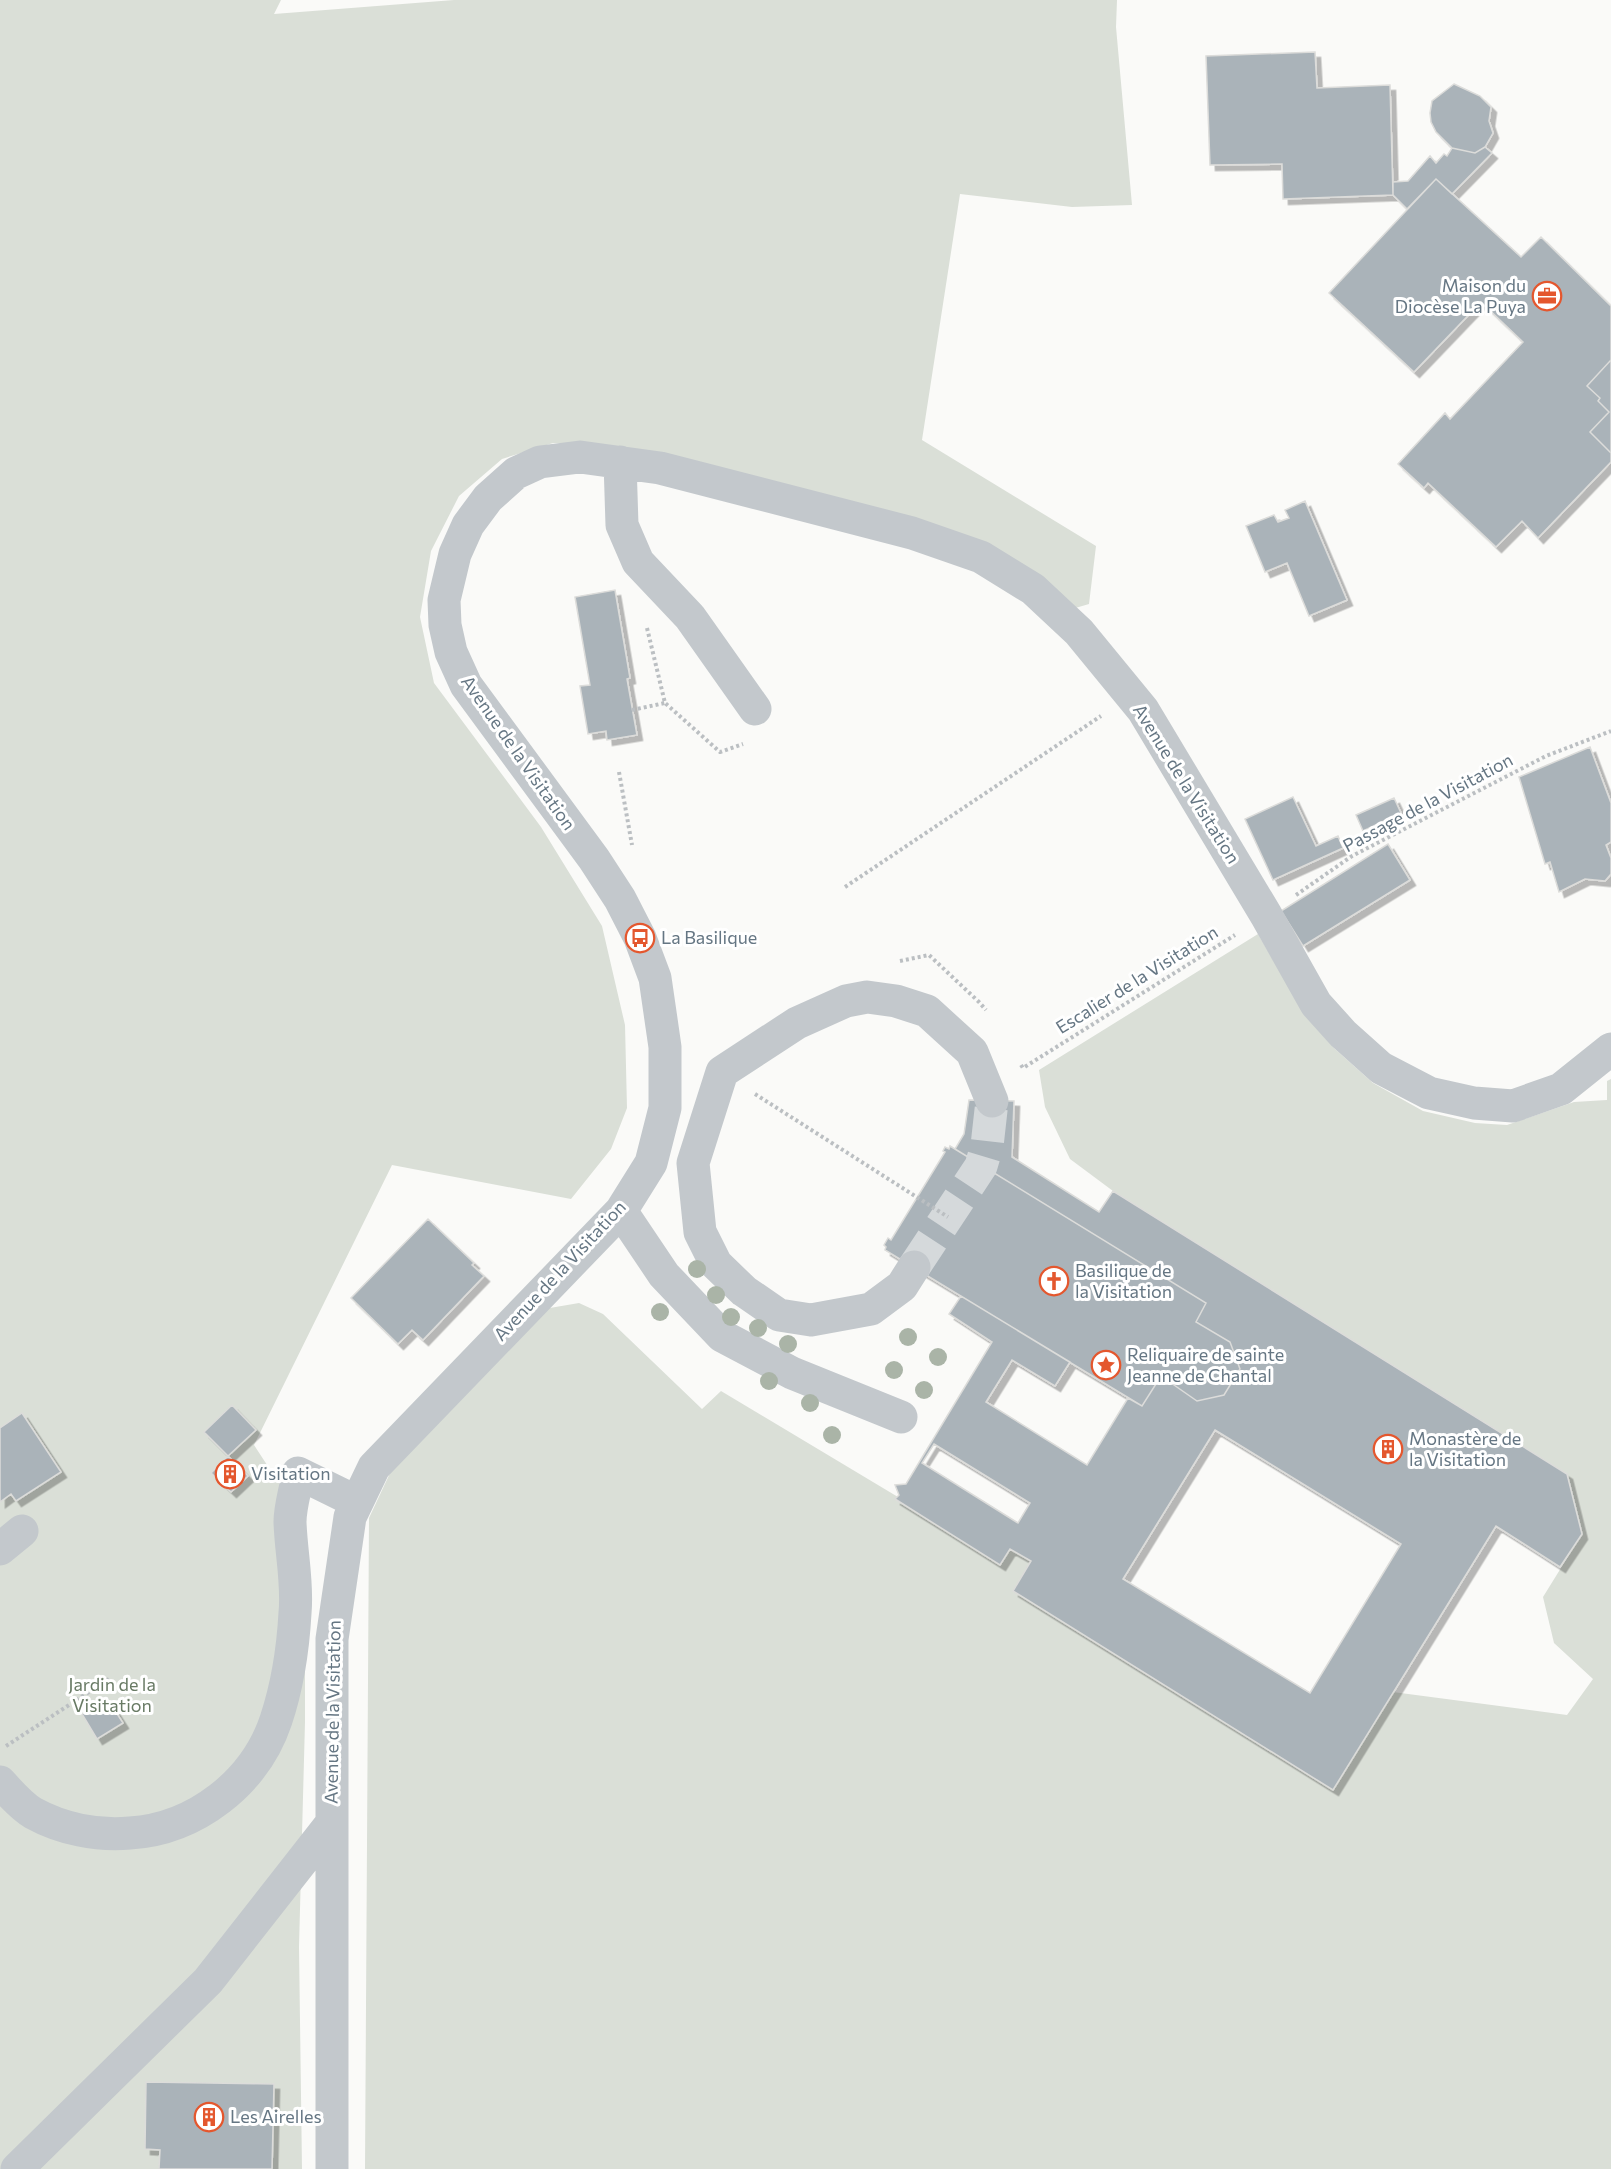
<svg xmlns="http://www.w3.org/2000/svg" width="1611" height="2169" viewBox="0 0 1611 2169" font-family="Commissioner,sans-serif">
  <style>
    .green { fill: #dadfd7 }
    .building { fill: #aab3b9; stroke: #dcdcda; stroke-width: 1.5; fill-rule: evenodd; filter: url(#shadow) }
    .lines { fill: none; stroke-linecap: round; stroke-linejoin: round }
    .minor-tunnel { stroke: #d5d9db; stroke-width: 33; stroke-dasharray: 33 16; stroke-linecap: butt }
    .path { stroke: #bbbfc2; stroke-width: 4; stroke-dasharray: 3 3; stroke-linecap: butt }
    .minor { stroke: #c3c8cc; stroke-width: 33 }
    .tree { fill: #aab4a7 }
    .labels { text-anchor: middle; stroke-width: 6; stroke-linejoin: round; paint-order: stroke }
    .poi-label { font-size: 18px; fill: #657683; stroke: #fff; text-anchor: start }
    .street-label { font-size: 18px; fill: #657683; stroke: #fff }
    .park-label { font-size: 18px; fill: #687a64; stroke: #fff }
  </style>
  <defs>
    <filter id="shadow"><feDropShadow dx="5.5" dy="5.5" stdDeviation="0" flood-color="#0004"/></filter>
  </defs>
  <rect width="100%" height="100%" fill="#fafaf8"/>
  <!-- green -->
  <path class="green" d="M0 0H281L274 14 454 0H1117L1116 27 1132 205 1072 207 960 194 922 440 1096 546 1089 604 1072 609 955 538 598 444 553 443 502 459 459 496 431 551 420 617 434 683 541 827 602 926 625 1025 627 1108 611 1149 571 1199 392 1165 254 1445 305 1523V1722L299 1947 302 2169H0Z
    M1258 934 1305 1015 1335 1049 1373 1083 1423 1111 1475 1123 1507 1125 1574 1102 1607 1100V1081L1611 1079V2169H365L369 1518 391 1471 544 1309 579 1303 603 1314 702 1409 721 1391 898 1497 896 1500 1000 1564 1010 1549 1031 1561 1013 1591 1333 1790 1393 1692 1567 1715 1593 1679 1554 1643 1543 1597 1582 1534 1567 1474 1113 1191 1070 1159 1045 1107 1039 1070Z"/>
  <!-- building -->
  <path class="building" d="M1315 52 1317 88 1390 85 1393 195 1283 199 1282 164 1210 165 1206 56Z
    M1454 84 1480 96 1491 107 1489 121 1493 133 1485 147 1475 153 1452 148 1436 132 1431 122 1430 113 1432 101Z
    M1485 147 1492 153 1452 194 1436 179 1407 209 1393 195V182L1408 181 1430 156 1436 163 1444 154 1447 156 1452 148 1475 153Z
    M1436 179 1521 257 1541 237 1611 306V360L1587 386 1600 398 1598 401 1609 412 1590 432 1611 453V462L1538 538 1522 521 1496 547 1428 483 1424 488 1398 464 1445 413 1450 419 1523 342 1481 302 1414 372 1329 293Z
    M1611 360V453L1590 432 1609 412 1598 401 1600 398 1587 386Z
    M1305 501 1347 600 1309 616 1287 563 1265 572 1246 526 1274 515 1278 522 1289 518 1285 510Z
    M615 590 630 678 627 679 637 735 607 740 606 731 588 734 580 686 590 685 575 597Z
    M1590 747 1611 803V842L1606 845 1611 858V874L1605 881 1585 879 1559 892 1550 862 1545 864 1519 777Z
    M1293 797 1316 846 1338 836 1343 848 1273 880 1245 819Z
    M1394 798 1401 813 1363 831 1356 815Z
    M1388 844 1410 880 1303 946 1281 911Z
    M969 1100 1014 1101 1012 1157 1099 1212 1113 1191 1567 1474 1582 1534 1560 1567 1496 1526 1333 1790 1013 1591 1031 1561 1010 1549 1000 1565 895 1499 899 1495 895 1485 906 1484 992 1342 949 1314 961 1296 1070 1362 1055 1386 1012 1360 986 1402 1087 1465 1128 1398 1142 1406 1161 1376 1197 1401 1224 1395 1240 1369 1230 1342 1196 1322 1206 1303 955 1149 964 1134ZM1215 1430 1401 1544 1310 1693 1123 1579ZM934 1444 1030 1503 1018 1523 922 1463Z
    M950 1146 1206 1303 1196 1322 1230 1342 1240 1369 1224 1395 1197 1401 1161 1376 1142 1406 885 1250 886 1247 884 1245 888 1238 891 1240 945 1152 943 1151 945 1147 949 1149Z
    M428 1219 474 1263 472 1265 484 1276 423 1340 412 1330 398 1344 351 1298Z
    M232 1405 256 1430 228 1456 204 1432Z
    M22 1413 61 1472 16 1501 11 1494 0 1502V1428Z
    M228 1456 248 1476 231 1492 211 1473Z
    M107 1698 123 1723 97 1739 82 1714Z
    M146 2082 274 2084 272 2169H159L160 2150 145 2149Z"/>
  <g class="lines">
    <!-- minor-tunnel -->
    <path class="minor-tunnel" d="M914 1267 981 1166 987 1146 992 1101"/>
    <!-- path -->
    <path class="path" d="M647 628 665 703 720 752 743 744
      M632 710 665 703
      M619 772 632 845
      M845 887 1101 716
      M1296 895 1352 856 1546 756 1611 731
      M900 961 929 955 979 1002 986 1010
      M1021 1065 1023 1068 1235 935
      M755 1094 948 1217
      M6 1746 109 1679"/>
    <!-- minor -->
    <path class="minor" d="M620 462 622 525 638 562 690 617 755 709
      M621 1211 664 1275 722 1336 792 1373 901 1417
      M914 1267 902 1286 871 1309 811 1320 779 1315 744 1291 716 1264 700 1232 693 1163 722 1072 797 1023 846 1001 867 997 896 1001 927 1011 972 1052 992 1101
      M0 1549 22 1531
      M0 1782C9 1792 21 1806 33 1813 62 1829 97 1836 130 1833 195 1829 255 1783 276 1720 287 1687 293 1649 295 1613 298 1583 291 1553 290 1522 290 1506 296 1489 298 1473L357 1502
      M17 2169 208 1981 331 1824
      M332 2169V1639L350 1517 374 1467 621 1211 651 1163 665 1108V1047L655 978 640 938 620 899 594 859 466 685 451 652 445 625 444 600 455 554 468 525 488 498 516 473 540 462 580 457 660 468 912 533 981 557 1033 589 1079 632 1143 710 1266 915 1316 1004 1343 1034 1381 1068 1429 1093 1474 1103 1513 1106 1561 1089 1611 1049"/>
  </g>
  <!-- trees -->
  <g class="tree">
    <circle cx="697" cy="1269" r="9"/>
    <circle cx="716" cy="1295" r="9"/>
    <circle cx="660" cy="1312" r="9"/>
    <circle cx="731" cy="1317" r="9"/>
    <circle cx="758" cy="1328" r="9"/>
    <circle cx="908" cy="1337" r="9"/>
    <circle cx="788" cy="1344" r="9"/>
    <circle cx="938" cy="1357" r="9"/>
    <circle cx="894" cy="1370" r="9"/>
    <circle cx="769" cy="1381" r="9"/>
    <circle cx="924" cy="1390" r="9"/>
    <circle cx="810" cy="1403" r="9"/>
    <circle cx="832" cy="1435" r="9"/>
  </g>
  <!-- icons -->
  <defs>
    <g id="office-ring" transform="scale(1.5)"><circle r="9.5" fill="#fff" stroke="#e4572e" stroke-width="1.5"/><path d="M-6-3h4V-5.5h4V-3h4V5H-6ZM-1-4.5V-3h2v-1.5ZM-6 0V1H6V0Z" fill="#e4572e"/></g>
    <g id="bus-ring" transform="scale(1.5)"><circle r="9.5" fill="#fff" stroke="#e4572e" stroke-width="1.5"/><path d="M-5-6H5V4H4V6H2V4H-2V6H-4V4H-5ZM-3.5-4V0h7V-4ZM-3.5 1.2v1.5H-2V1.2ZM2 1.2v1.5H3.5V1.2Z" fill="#e4572e"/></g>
    <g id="church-ring" transform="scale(1.5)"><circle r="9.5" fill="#fff" stroke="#e4572e" stroke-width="1.5"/><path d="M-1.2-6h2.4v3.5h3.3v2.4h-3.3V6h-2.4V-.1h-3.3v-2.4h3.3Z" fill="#e4572e"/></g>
    <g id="sight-ring" transform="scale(1.5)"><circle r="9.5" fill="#fff" stroke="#e4572e" stroke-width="1.5"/><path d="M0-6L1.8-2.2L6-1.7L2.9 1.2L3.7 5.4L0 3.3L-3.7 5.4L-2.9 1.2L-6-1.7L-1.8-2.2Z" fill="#e4572e"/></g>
    <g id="building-ring" transform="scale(1.5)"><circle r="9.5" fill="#fff" stroke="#e4572e" stroke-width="1.5"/><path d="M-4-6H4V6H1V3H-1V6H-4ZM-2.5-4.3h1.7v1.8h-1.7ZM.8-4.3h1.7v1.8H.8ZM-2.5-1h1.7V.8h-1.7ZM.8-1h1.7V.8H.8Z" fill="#e4572e"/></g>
  </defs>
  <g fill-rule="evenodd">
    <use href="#office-ring" x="1547" y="296"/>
    <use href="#bus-ring" x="640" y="938"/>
    <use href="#church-ring" x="1054" y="1281"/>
    <use href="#sight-ring" x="1106" y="1365"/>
    <use href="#building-ring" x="1388" y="1449"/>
    <use href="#building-ring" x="230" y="1474"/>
    <use href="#building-ring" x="209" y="2117"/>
  </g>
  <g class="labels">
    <!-- poi labels -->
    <g class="poi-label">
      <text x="1526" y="292" text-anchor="end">Maison du<tspan x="1526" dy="21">Diocèse La Puya</tspan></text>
      <text x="661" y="944">La Basilique</text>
      <text x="1075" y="1277">Basilique de<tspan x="1075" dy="21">la Visitation</tspan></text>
      <text x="1127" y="1361">Reliquaire de sainte<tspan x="1127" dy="21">Jeanne de Chantal</tspan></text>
      <text x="1409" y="1445">Monastère de<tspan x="1409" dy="21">la Visitation</tspan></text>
      <text x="251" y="1480">Visitation</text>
      <text x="230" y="2123">Les Airelles</text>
    </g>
    <!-- street labels -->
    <g class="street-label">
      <text transform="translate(518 753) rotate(55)" y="6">Avenue de la Visitation</text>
      <text transform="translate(1186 784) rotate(58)" y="6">Avenue de la Visitation</text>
      <text transform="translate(1428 803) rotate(-28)" y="6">Passage de la Visitation</text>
      <text transform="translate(1137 980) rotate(-32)" y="6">Escalier de la Visitation</text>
      <text transform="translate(560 1271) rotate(-47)" y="6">Avenue de la Visitation</text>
      <text transform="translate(333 1712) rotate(-89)" y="6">Avenue de la Visitation</text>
    </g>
    <!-- park labels -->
    <g class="park-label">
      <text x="112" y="1691">Jardin de la<tspan x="112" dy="21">Visitation</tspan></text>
    </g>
  </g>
</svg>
